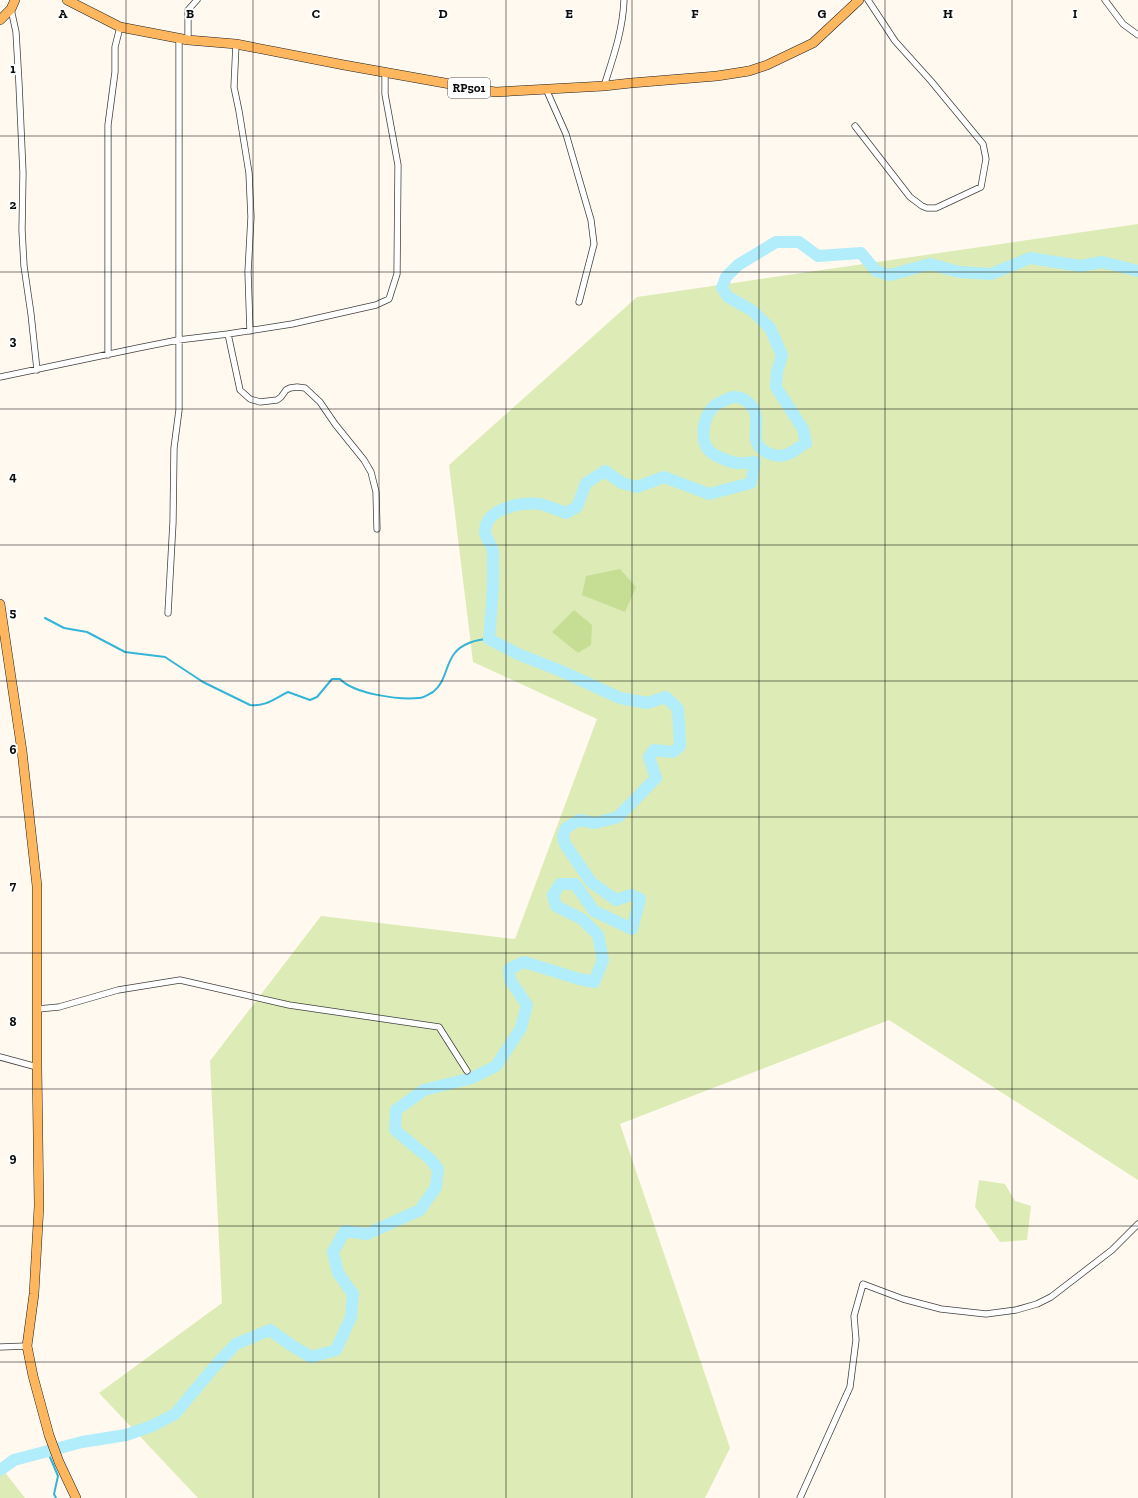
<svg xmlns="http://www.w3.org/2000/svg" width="1138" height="1498" viewBox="0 0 1138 1498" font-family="'Zilla Slab',serif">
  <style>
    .green { fill: #ddecb6 }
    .forest { fill: #c5de94 }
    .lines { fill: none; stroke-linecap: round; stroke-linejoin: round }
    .stream { stroke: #33b6d5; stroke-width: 2 }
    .river { stroke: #b1edfa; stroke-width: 12 }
    .street-casing { stroke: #414141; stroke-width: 7 }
    .primary-casing { stroke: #1f1f1f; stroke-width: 10 }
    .street { stroke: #fff; stroke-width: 5.5 }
    .primary { stroke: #ffb75f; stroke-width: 9 }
    .grid { fill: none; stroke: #0e0e0e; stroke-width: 1; stroke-opacity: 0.55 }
    .labels { text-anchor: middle; stroke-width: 4; stroke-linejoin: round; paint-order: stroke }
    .shield { fill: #fff; stroke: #565656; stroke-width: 1 }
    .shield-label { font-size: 12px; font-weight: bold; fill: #0e0e0e }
    .grid-label { font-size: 13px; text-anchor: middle; font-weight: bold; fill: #0e0e0e; stroke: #fff; stroke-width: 4; stroke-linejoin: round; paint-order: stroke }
  </style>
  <rect width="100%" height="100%" fill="#fff9ef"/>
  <!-- green -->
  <path class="green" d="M1138 224V1180L889 1020 620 1124 730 1448 705 1498H198L99 1393 222 1303 210 1061 321 916 515 939 597 719 473 662 449 465 637 297Z
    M979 1180 1005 1184 1015 1201 1031 1206 1027 1240 1000 1242 975 1207Z
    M0 1466 25 1498H0Z"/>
  <!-- forest -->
  <path class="forest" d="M620 569 636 587 625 612 582 595 586 576Z
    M574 610 592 625 591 645 578 653 552 632Z"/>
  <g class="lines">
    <!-- stream -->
    <path class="stream" d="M45 618 64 628 87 632 125 652 165 657 203 682 250 705C266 707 275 698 288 692L310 700 317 697 332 679H340C354 694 399 700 419 698 424 698 429 694 433 692 446 682 445 666 454 654 461 644 477 639 489 639
      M47 1450 58 1476 54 1494 56 1498"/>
    <!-- river -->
    <path class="river" d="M0 1470 14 1460 82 1442 126 1435 152 1426 175 1414 215 1366 236 1344 270 1330 291 1345 311 1357 336 1350 351 1317 353 1294 338 1273 333 1252 345 1231 367 1234 420 1210 436 1187 438 1169 430 1159 395 1130 396 1110 424 1090 472 1078 496 1066 521 1028 527 1005 510 980 509 969 524 962 579 979 594 982 603 960 598 935 582 919 556 906 553 895 560 884H575L594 911 632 929 640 899 631 895 616 900 591 882 565 844 563 836 566 828 579 820 595 823 618 817 656 778 649 757 654 750 673 752 680 746 678 709 666 697 647 703 620 698 561 671 518 654 489 639C491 615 494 590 493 566 493 560 494 553 492 548 490 542 485 538 485 531 486 508 521 502 540 504 548 506 558 510 566 513L577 507 586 483 605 471 622 483 637 487 664 477 709 494 751 483 755 462C749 462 743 464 737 463 732 463 716 456 712 453 697 443 703 410 719 403 723 401 729 398 733 397 744 396 755 406 756 417 757 424 755 432 756 439 758 452 776 459 788 454 794 452 800 446 806 443L803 429 776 387 777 372 782 355 770 328 753 311 728 297 722 288 726 277 738 265 776 242H799L818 256 861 253 876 271 890 275 930 264 959 272 991 274 1030 258 1080 266 1102 262 1138 271"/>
    <!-- street casing -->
    <g class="street-casing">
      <path id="street" d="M1105 0 1123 24 1138 35
        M11 9 16 32 19 84 23 173 22 230 24 266 31 314 37 370
        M188 40V10L197 0
        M236 44 234 87 239 111 249 173 251 217 248 272 250 331
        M604 86C613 58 623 30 624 0
        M546 89 566 134 591 220 594 244 579 302
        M855 126 910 197 922 206 927 208H936L981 187 986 159 983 144 931 81 895 41 868 0
        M228 334 240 390 250 399 260 402 277 400 281 397 286 390 290 388 297 387 305 388 320 402 335 424 364 460 371 472 376 492 377 529
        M108 355V125L115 72V47L120 27
        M0 377 138 348 178 340 228 334 292 324 376 305 389 299 397 274 398 165 385 94V73
        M168 613 173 522 174 448 179 410V38
        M38 1009 59 1007 118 990 180 980 289 1005 439 1027 467 1071
        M0 1057 37 1067
        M0 1347 27 1346
        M800 1498 850 1387 856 1340 854 1316 863 1284 903 1299 941 1309 986 1314 1016 1310 1037 1304 1051 1297 1112 1250 1138 1224"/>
    </g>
    <!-- primary casing -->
    <g class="primary-casing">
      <path id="primary" d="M67 0 120 27 188 40 236 44 344 65 495 92 604 86 631 83 717 76 749 71 767 65 813 43 859 0
        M0 20 11 9 15 0
        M0 604 22 751 37 886V1067L39 1206 34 1294 27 1346 33 1376 49 1435 59 1462 76 1498"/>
    </g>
    <!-- street -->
    <use href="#street" class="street"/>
    <!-- primary -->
    <use href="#primary" class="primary"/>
  </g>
  <!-- grid -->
  <path class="grid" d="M126 0V1498M253 0V1498M379 0V1498M506 0V1498M632 0V1498M759 0V1498M885 0V1498M1012 0V1498M0 136H1138M0 272H1138M0 409H1138M0 545H1138M0 681H1138M0 817H1138M0 953H1138M0 1089H1138M0 1226H1138M0 1362H1138"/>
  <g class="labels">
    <!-- shield labels -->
    <rect class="shield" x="448" y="78" width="42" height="20" rx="3"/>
    <g class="shield-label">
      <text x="469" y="92">RP501</text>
    </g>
  </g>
  <g class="grid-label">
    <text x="63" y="18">A</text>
    <text x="190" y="18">B</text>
    <text x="316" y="18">C</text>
    <text x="443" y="18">D</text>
    <text x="569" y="18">E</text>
    <text x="695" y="18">F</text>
    <text x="822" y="18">G</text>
    <text x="948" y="18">H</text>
    <text x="1075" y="18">I</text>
    <text x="13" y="73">1</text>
    <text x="13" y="209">2</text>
    <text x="13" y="345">3</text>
    <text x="13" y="481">4</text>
    <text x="13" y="617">5</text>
    <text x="13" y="754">6</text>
    <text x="13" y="890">7</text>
    <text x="13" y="1026">8</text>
    <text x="13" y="1162">9</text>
  </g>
</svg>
